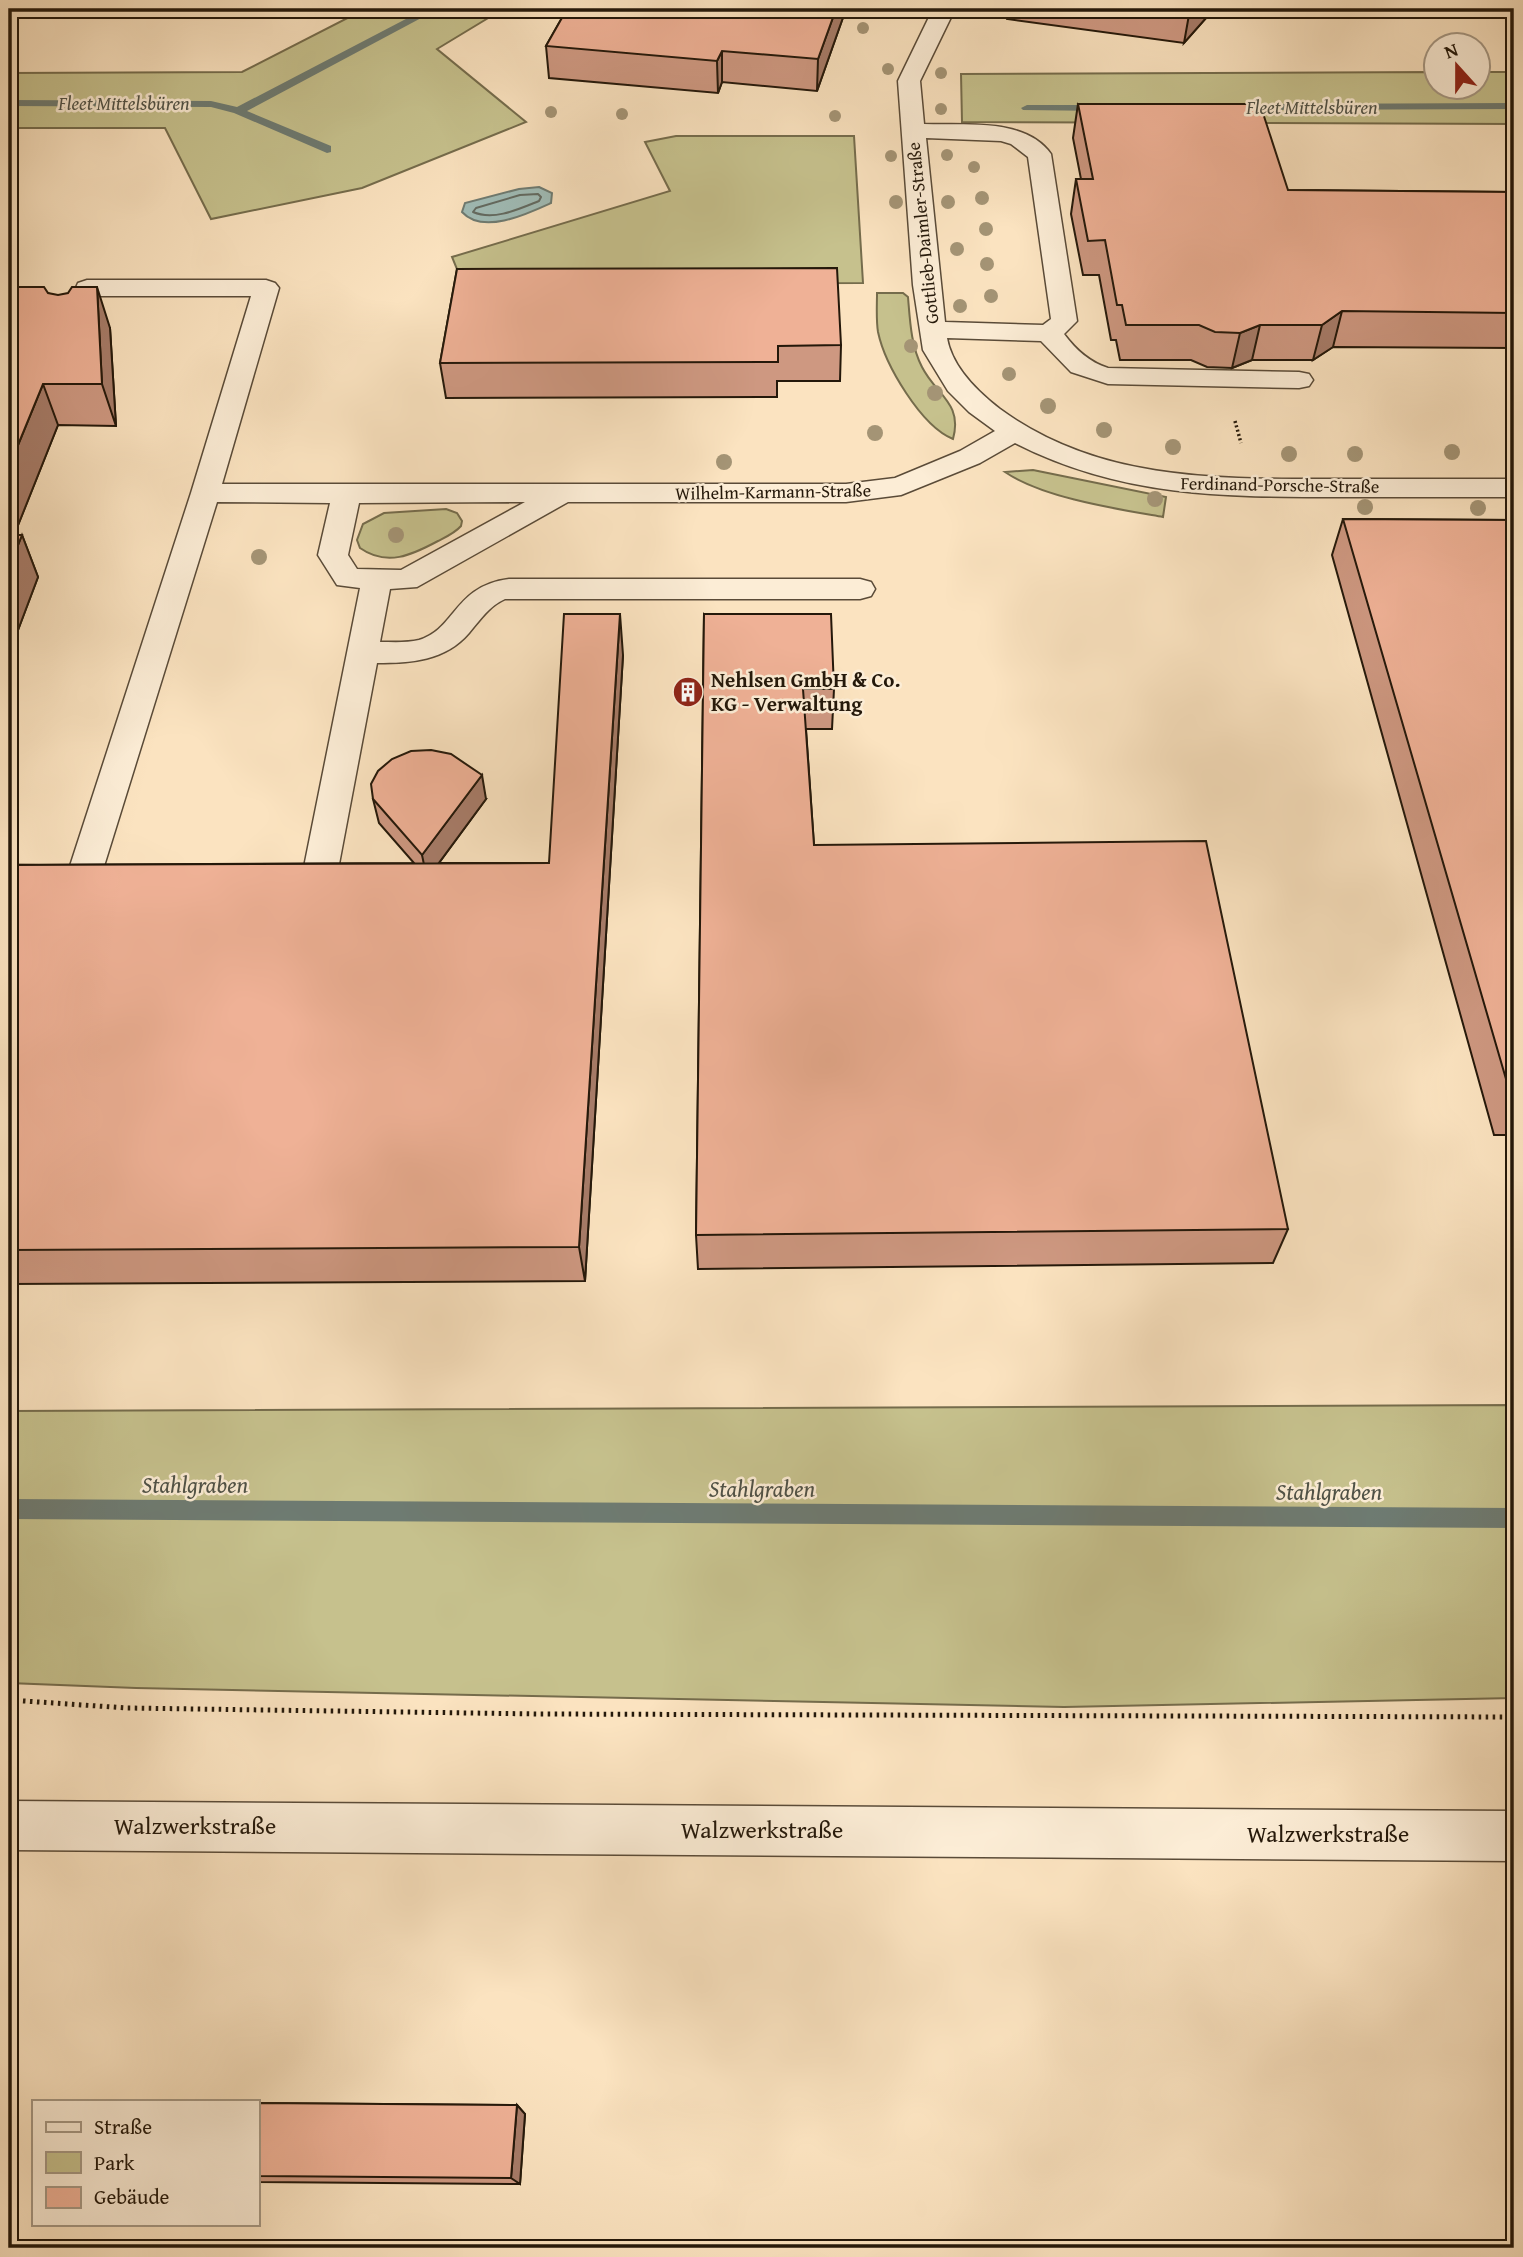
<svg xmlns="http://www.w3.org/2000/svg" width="1523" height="2257" viewBox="0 0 1523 2257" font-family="'Gentium Book Plus',serif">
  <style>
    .green { fill: #c6c18d; stroke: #756c4c; stroke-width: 2 }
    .water { fill: #a0bdb8; stroke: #6e7b72; stroke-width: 2 }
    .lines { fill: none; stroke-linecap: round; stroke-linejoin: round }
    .shore { stroke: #626a61; stroke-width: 2 }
    .stream { fill: #6e7b72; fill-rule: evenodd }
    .minor-casing { stroke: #5a4b38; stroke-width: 3 }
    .path-far1 { stroke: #24180a; stroke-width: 3.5; stroke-dasharray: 2 2.5; stroke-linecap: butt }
    .path { stroke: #24180a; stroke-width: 5; stroke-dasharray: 2.5 4.5; stroke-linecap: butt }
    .minor { fill: #fcedd6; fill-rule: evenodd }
    .tree { fill: #a49475 }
    .wall { fill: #ce9881; stroke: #24180a; stroke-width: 2 }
    .shaded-wall { fill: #a77c69; stroke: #24180a; stroke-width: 2 }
    .building { fill: #efb196; stroke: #24180a; stroke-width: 2 }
    .labels { text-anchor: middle; stroke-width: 5; stroke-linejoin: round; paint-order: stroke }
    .far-street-label { font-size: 18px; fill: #24180a; stroke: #fcedd6 }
    .far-water-label { font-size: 19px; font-style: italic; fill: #4f5247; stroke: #fcedd6 }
    .poi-label { font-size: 21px; font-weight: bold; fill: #24180a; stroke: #fcedd6; text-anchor: start }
    .water-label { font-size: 23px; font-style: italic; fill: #4f5247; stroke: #fcedd6 }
    .near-street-label { font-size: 24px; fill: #24180a; stroke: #fcedd6 }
  </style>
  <rect width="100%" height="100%" fill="#fbe3c0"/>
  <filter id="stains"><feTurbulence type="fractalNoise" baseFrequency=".00286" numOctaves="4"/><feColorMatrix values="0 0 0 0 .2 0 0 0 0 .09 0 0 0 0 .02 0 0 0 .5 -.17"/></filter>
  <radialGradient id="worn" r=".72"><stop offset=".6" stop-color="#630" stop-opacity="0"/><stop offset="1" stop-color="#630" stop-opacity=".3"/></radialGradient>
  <!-- green -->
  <path class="green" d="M365 9H503L437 49 526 122 362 188 211 219 165 128H9V73L242 72Z
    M1435 72 1436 88H1478V72H1514V124L962 122 961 74Z
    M676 136H854L863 283 463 284 452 257 670 191 645 142Z
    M877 293H903L908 297C910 321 911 346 922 367 936 395 963 403 953 439 921 426 885 365 878 332 876 320 877 306 877 293Z
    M1033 470 1166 497 1163 517C1117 509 1043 498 1005 472Z
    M446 509 457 513 462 521 461 526C455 533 446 537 438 541 412 555 387 567 360 548L357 540 363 524 384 513Z
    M1514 1405V1698L1064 1707 136 1688 9 1683V1411Z"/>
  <!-- water -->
  <path class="water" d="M539 187 552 193 551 203C527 214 483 235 462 212L465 203 519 189Z"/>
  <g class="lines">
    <!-- shore -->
    <path class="shore" d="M538 194 541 197 539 201C519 209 494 221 473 212L476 208 520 195Z"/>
    <!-- stream -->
    <path class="stream" d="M425 9H438L247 111 331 146V152L327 153 234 113 211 107 9 106V100L211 101 237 107Z
      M1514 103V109L1238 110 1232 107 1238 104Z
      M1027 105H1103L1109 108 1103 111 1023 110 1021 108Z
      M9 1499 1514 1508V1528L9 1519Z"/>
    <!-- minor casing -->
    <g class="minor-casing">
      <path id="minor" d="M933 9H955L920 81 924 124C964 126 1025 117 1051 154L1077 321 1064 334C1076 350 1089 362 1108 368L1299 372 1309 374 1313 380 1309 386 1299 388 1108 384 1071 372 1041 341 947 338C952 367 978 392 1000 409 1097 480 1213 479 1327 479 1390 479 1452 479 1514 479V497C1455 497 1397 497 1338 497 1222 497 1121 497 1015 443L980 463 901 495 846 502H568L417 587 390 589 380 642C393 642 407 643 419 640 456 629 454 586 509 579H860L871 582 875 589 871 596 860 599H505C489 606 480 620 469 633 445 661 411 663 377 663L336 880 331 889C312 895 291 894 272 888L267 879 272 870 284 866 304 867 360 588 337 585 318 555 330 503 217 502 100 879 95 888 83 892 9 891V865L70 866 191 493 251 296H97L81 331 72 333 63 331 59 325 78 283 87 280H266L275 283 279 288 222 484H846L895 478 960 451 995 431 969 412 948 391 923 350 913 285 898 81ZM926 138 1001 141 1011 144 1028 157 1051 319 1043 325 945 322ZM525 502 401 570 357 569 348 555 359 503Z
        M9 1801 1514 1811V1861L9 1850Z"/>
    </g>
    <!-- path-far1 -->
    <path class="path-far1" d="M1235 421 1241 443"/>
    <!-- path -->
    <path class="path" d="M9 1700 127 1708 540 1714 1514 1717"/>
    <!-- minor -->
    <use href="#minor" class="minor"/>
  </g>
  <!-- trees -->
  <g class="tree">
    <circle cx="863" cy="28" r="6"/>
    <circle cx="888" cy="69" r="6"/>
    <circle cx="941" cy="73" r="6"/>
    <circle cx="941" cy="109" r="6"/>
    <circle cx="551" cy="112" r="6"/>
    <circle cx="622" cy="114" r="6"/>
    <circle cx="835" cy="116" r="6"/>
    <circle cx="947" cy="155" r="6"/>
    <circle cx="891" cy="156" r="6"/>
    <circle cx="974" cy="167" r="6"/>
    <circle cx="982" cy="198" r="7"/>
    <circle cx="896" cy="202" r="7"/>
    <circle cx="948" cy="202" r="7"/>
    <circle cx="986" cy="229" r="7"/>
    <circle cx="957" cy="249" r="7"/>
    <circle cx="987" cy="264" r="7"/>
    <circle cx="991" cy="296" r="7"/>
    <circle cx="960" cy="306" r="7"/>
    <circle cx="911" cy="346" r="7"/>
    <circle cx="1009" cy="374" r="7"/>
    <circle cx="935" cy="393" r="8"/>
    <circle cx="1048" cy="406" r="8"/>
    <circle cx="1104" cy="430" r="8"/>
    <circle cx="875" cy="433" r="8"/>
    <circle cx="1173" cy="447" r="8"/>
    <circle cx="1452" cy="452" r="8"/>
    <circle cx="1289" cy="454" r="8"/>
    <circle cx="1355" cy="454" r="8"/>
    <circle cx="724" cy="462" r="8"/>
    <circle cx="1155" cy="499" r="8"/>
    <circle cx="1365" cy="507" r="8"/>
    <circle cx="1478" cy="508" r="8"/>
    <circle cx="396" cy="535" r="8"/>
    <circle cx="259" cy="557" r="8"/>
  </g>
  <!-- wall -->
  <path class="wall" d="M567 9H846L817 91 722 82 718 93 549 78 546 46Z
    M1008 9H1214L1184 43 1007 19Z
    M1078 104 1288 190 1514 192V348L1333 347 1313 360H1252L1232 368 1207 367 1191 360H1120L1116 340H1111L1099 275H1083L1071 214 1076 179H1081L1073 138Z
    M457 269 841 345 840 381H777V397L446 398 440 363Z
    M9 287 48 293 110 328 116 426 58 425 14 535H22L38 577 9 654Z
    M1343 519 1514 520V1135H1494L1332 555Z
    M704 614 834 689 832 729H806L814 845 1288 1229 1273 1263 698 1269 696 1235Z
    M623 655 585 1281 9 1284V865L414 863 379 823 373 799H486L439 863H549Z
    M257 2103 517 2105 525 2114 520 2184 257 2182Z"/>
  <!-- shaded-wall -->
  <path class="shaded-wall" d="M836 9H846L817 91 818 59Z
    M1190 9H1214L1184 43Z
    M722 51V82L718 93 717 61Z
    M97 287 110 328 116 426 102 384Z
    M1342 311 1333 347 1313 360 1322 325Z
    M1260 325 1252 360 1232 368 1240 333Z
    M43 384 58 425 9 548V467Z
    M22 535 38 577 9 654V568Z
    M620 614 623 655 585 1281 579 1247Z
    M482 775 486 799 427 879 422 855Z
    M517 2105 525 2114 520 2184 511 2178Z"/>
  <!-- building -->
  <path class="building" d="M567 9H836L818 59 722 51 717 61 546 46Z
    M1078 104H1260L1288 190 1514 192V313L1342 311 1322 325H1260L1240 333 1215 332 1199 325H1126L1122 305H1117L1105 240 1088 241 1076 179H1093Z
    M837 268 841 345 778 346V362L440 363 457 269Z
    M9 287H44L48 293 58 295 68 293 72 287H97L102 384H43L9 467Z
    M1343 519 1514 520V1103H1513Z
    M9 535H22L9 568Z
    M564 614H620L579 1247 9 1250V865L549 863Z
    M704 614H831L834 689H803L814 845 1206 841 1288 1229 696 1235Z
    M431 750 451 754 482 775 422 855 373 799 371 784 378 771 392 759 411 751Z
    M257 2103 517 2105 511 2178 257 2176Z"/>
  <!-- icons -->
  <defs>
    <g id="building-disc" transform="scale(1.575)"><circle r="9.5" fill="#8f2418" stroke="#fcedd6"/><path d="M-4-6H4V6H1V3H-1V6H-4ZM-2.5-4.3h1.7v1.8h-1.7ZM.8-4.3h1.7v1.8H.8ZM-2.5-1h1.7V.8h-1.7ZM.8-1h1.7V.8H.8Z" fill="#fff"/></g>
  </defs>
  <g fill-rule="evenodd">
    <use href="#building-disc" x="688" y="692"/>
  </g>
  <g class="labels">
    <!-- far-street labels -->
    <g class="far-street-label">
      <text transform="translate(923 233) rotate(-96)" y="6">Gottlieb-Daimler-Straße</text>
      <text transform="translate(1280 485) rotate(1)" y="6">Ferdinand-Porsche-Straße</text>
      <text transform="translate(773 492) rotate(-1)" y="6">Wilhelm-Karmann-Straße</text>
    </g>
    <!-- far-water labels -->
    <g class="far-water-label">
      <text x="124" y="110">Fleet Mittelsbüren</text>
      <text x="1312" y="114">Fleet Mittelsbüren</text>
    </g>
    <!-- poi labels -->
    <g class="poi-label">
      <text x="711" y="687">Nehlsen GmbH &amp; Co.<tspan x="711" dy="24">KG - Verwaltung</tspan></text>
    </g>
    <!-- water labels -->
    <g class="water-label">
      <text x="195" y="1493">Stahlgraben</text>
      <text x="762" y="1497">Stahlgraben</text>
      <text x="1329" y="1500">Stahlgraben</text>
    </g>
    <!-- near-street labels -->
    <g class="near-street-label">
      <text x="195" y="1834">Walzwerkstraße</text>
      <text x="762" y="1838">Walzwerkstraße</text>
      <text x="1328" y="1842">Walzwerkstraße</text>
    </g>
  </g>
  <!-- margin -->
  <rect width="1523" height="2257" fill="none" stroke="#fbe3c0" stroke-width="35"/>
  <rect x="10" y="10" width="1502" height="2236" fill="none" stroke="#24180a" stroke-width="3.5"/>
  <rect x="18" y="18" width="1488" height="2222" fill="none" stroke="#24180a" stroke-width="2"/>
  <!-- legend -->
  <rect x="32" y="2100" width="228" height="126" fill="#fcedd6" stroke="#a69884" stroke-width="2"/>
  <rect x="46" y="2122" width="35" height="10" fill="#fcedd6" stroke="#a69884" stroke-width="2"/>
  <text x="94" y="2134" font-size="21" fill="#24180a">Straße</text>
  <rect x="46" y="2152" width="35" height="21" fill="#c6c18d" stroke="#a69884" stroke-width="2"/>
  <text x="94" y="2170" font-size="21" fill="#24180a">Park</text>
  <rect x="46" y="2187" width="35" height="21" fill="#efb196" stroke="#a69884" stroke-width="2"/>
  <text x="94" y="2204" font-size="21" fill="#24180a">Gebäude</text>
  <!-- north arrow -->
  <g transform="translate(1457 66) rotate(339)"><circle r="33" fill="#fcedd6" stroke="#a69884" stroke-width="2"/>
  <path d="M0-5L12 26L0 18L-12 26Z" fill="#8f2418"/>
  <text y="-10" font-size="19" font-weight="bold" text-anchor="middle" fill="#24180a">N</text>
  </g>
  <rect width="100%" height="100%" filter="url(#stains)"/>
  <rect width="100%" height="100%" fill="url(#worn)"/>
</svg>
